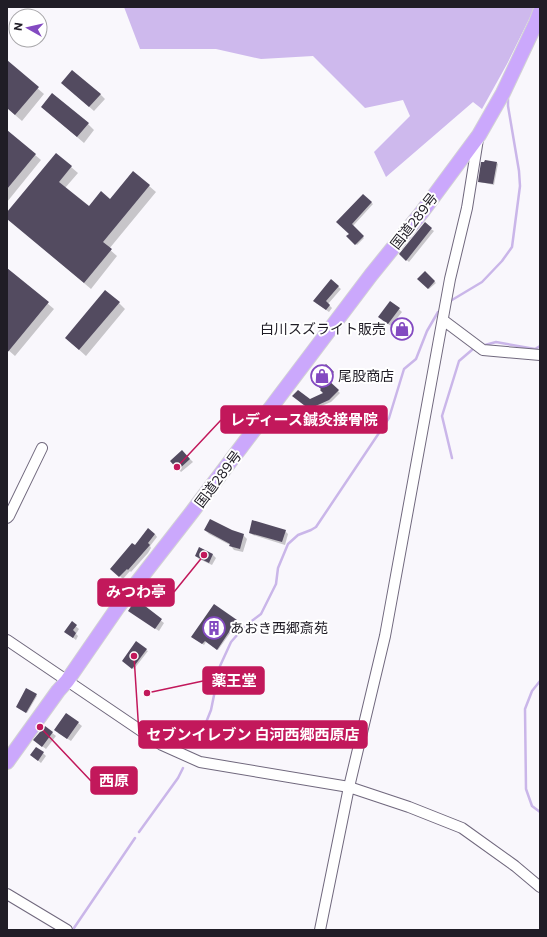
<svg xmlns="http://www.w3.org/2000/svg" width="547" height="937" viewBox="0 0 547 937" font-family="Commissioner,'Noto Sans JP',sans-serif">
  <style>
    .forest { fill: #ceb9ed }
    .shadow { fill: #0003 }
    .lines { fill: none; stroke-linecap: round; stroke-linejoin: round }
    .stream { stroke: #cab6e9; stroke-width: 2.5 }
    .building { fill: #534b60 }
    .minor-casing { stroke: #70687d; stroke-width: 12 }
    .highway-casing { stroke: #d2d2d4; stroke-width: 16 }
    .minor { stroke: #fff; stroke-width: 10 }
    .highway { stroke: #cba8fc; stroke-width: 14 }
    .labels { text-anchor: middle; stroke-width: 4; stroke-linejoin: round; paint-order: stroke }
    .street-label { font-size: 14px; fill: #201d26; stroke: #fff }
    .poi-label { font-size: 14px; fill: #201d26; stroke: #fff; text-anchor: start }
    .leader { fill: none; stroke: #c2185b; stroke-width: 1.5 }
    .callout-dot { fill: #c2185b; stroke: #fff; stroke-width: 1.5 }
    .callout { fill: #c2185b; stroke: #c2185b; stroke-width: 1.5 }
    .callout-label { font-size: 15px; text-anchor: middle; font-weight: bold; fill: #fff }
  </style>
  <rect width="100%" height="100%" fill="#f9f7fc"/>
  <!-- forest -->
  <path class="forest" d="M124 7H535L507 64 482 109 473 102 386 177 374 152 410 116 403 100 365 108 313 56 261 59 216 49H140Z"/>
  <!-- shadow -->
  <path class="shadow" d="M7 62 44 94 22 121 7 108Z
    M62 83 100 94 105 99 94 111Z
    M42 107 88 124 94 130 84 143Z
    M7 131 41 160 7 202Z
    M56 154 78 173 65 188 89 208 110 200 133 172 156 192 109 249 117 256 91 289 7 218V214Z
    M497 163 498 164 494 185 480 182 479 181Z
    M363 195 373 204 353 226 364 238 357 245 348 236 350 234 338 222Z
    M431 229 434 231 409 262 403 257Z
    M7 269 54 309 15 356 7 349Z
    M425 272 436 283 429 289 419 279Z
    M331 281 341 289 328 304 332 308 329 312 316 303Z
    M391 302 402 312 391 326 382 320Z
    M119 303 125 309 86 356 66 338Z
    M326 366 334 374 328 381 340 393 331 402 312 410 295 397 310 401 325 394Z
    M185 454 193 462 181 472 171 461Z
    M205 530 231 531 243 535 247 539 243 552 234 550 230 545 209 534Z
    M285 531 288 534 285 545 253 535 250 533Z
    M155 534 157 537 150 546 151 548 148 553 131 572 130 571 123 579 112 569 135 547Z
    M199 549 213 555 216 558 212 565 199 559 196 556Z
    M136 601 164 623 159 631 132 613Z
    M214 605 238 622 218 650 206 642 204 645 194 638Z
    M72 623 79 629 76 634 78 636 76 640 68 634Z
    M146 650 148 651 134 669 124 662Z
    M36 695 37 696 27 713 18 708Z
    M67 714 82 726 71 741 58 733Z
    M45 727 56 736 46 749 38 743Z
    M43 753 46 756 41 763 35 758Z"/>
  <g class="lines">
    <!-- stream -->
    <path class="stream" d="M452 300 482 282 502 261 512 247 520 186 519 171 508 106V94
      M485 345 496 342 535 349 540 346
      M452 458 442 416 459 361 473 349
      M540 681 532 691 525 709 526 789 532 806 540 812
      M194 746 205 725 211 710 220 666 231 642 245 626 261 614 276 584 278 568 288 544 298 535 311 530 316 527 389 418 404 369 416 359 427 331 438 312
      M139 832 178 778 183 768
      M74 928 135 838"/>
  </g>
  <!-- building -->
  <path class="building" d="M7 60 39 87 15 115 7 108Z
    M72 70 101 94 89 107 61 83Z
    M52 93 89 123 77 137 41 107Z
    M7 130 36 154 7 189Z
    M56 153 72 166 59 182 89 206 101 191 110 199 133 171 150 185 103 242 112 249 84 283 7 219V212Z
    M485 160 497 162 493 184 478 182 481 162H484Z
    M363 194 372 202 352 224 364 236 355 245 346 236 349 234 336 222Z
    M425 222 432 228 406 261 399 254Z
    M7 268 49 302 7 353Z
    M425 271 435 281 428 289 417 279Z
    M331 279 339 286 326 301 330 305 326 310 313 301Z
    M105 290 120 302 79 350 65 338Z
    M390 301 400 308 388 324 378 317Z
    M326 364 334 372 327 379 339 390 329 400 309 409 292 396 298 390 310 399 323 393 320 390 321 389 311 380Z
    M182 450 190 459 178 470 170 461Z
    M210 519 232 530 244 534 240 549 229 546 230 544 204 530Z
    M252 520 286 530 282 542 249 533Z
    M148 528 155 534 148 543 150 545 128 570 127 569 119 577 110 569 132 543 135 545Z
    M199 547 213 554 209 563 195 556Z
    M136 599 162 619 155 629 128 611Z
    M214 604 237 620 217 650 205 641 202 644 191 637Z
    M72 621 77 625 73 630 76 633 73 638 64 632Z
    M136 641 147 649 132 669 122 661Z
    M26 688 37 694 26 713 16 707Z
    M66 713 79 722 67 739 54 730Z
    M45 726 53 732 42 747 33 740Z
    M36 747 44 752 38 761 30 755Z"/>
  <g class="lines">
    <!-- minor casing -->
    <g class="minor-casing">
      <path id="minor" d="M443 320 483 350 540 355
        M7 518 9 516 42 448
        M7 640 162 745 200 762 349 787 409 807 462 828 515 866 540 887
        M7 894 67 930
        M320 930 349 787 385 636 450 279 467 208 478 139"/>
    </g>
    <!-- highway casing -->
    <g class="highway-casing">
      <path id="highway" d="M7 762 58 691 67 681 118 607 192 512 371 275 422 212 479 135 503 93 536 23 540 12"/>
    </g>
    <!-- minor -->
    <use href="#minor" class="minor"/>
    <!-- highway -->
    <use href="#highway" class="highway"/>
  </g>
  <!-- icons -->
  <defs>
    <g id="shop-ring" transform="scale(1.15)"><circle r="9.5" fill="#fff" stroke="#834ac1" stroke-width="1.5"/><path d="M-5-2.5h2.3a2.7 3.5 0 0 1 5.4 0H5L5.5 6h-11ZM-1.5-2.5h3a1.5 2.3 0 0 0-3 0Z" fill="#834ac1"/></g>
    <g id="building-ring" transform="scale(1.15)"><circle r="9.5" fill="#fff" stroke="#834ac1" stroke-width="1.5"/><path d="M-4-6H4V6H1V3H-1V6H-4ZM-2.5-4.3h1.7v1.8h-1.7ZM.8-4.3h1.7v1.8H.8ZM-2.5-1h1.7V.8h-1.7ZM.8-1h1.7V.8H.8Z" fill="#834ac1"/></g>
  </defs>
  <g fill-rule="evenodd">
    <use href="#shop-ring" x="402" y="329"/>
    <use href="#shop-ring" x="322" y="376"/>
    <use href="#building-ring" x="214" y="628"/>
  </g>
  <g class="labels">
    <!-- street labels -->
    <g class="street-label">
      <text transform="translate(414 221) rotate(-52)" y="5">国道289号</text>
      <text transform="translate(218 479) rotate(-53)" y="5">国道289号</text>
    </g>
    <!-- poi labels -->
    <g class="poi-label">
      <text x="386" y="334" text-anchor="end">白川スズライト販売</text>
      <text x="338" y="381">尾股商店</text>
      <text x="230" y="633">あおき西郷斎苑</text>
    </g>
  </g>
  <!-- callouts -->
  <path class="leader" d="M177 467L221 420M204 555L174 592M147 693L203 681M134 656L139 734M40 727L91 781"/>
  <g class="callout-dot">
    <circle cx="177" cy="467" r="4"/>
    <circle cx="204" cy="555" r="4"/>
    <circle cx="147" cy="693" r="4"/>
    <circle cx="134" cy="656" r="4"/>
    <circle cx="40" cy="727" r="4"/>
  </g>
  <g class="callout">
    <rect x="221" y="406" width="166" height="27" rx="4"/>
    <rect x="98" y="579" width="76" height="27" rx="4"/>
    <rect x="203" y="667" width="61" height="27" rx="4"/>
    <rect x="139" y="721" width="228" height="27" rx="4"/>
    <rect x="91" y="767" width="46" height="27" rx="4"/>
  </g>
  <g class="callout-label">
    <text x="304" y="425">レディース鍼灸接骨院</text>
    <text x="136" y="597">みつわ亭</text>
    <text x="234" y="686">薬王堂</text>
    <text x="253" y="740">セブンイレブン 白河西郷西原店</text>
    <text x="114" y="786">西原</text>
  </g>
  <!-- border -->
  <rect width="547" height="937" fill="none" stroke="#201d26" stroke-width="16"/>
  <!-- north arrow -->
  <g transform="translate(28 28) rotate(278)"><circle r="19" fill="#ffffff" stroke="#a6a5a8"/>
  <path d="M0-3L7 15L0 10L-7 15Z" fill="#834ac1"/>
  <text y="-6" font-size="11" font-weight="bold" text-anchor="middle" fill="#201d26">N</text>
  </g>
</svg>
